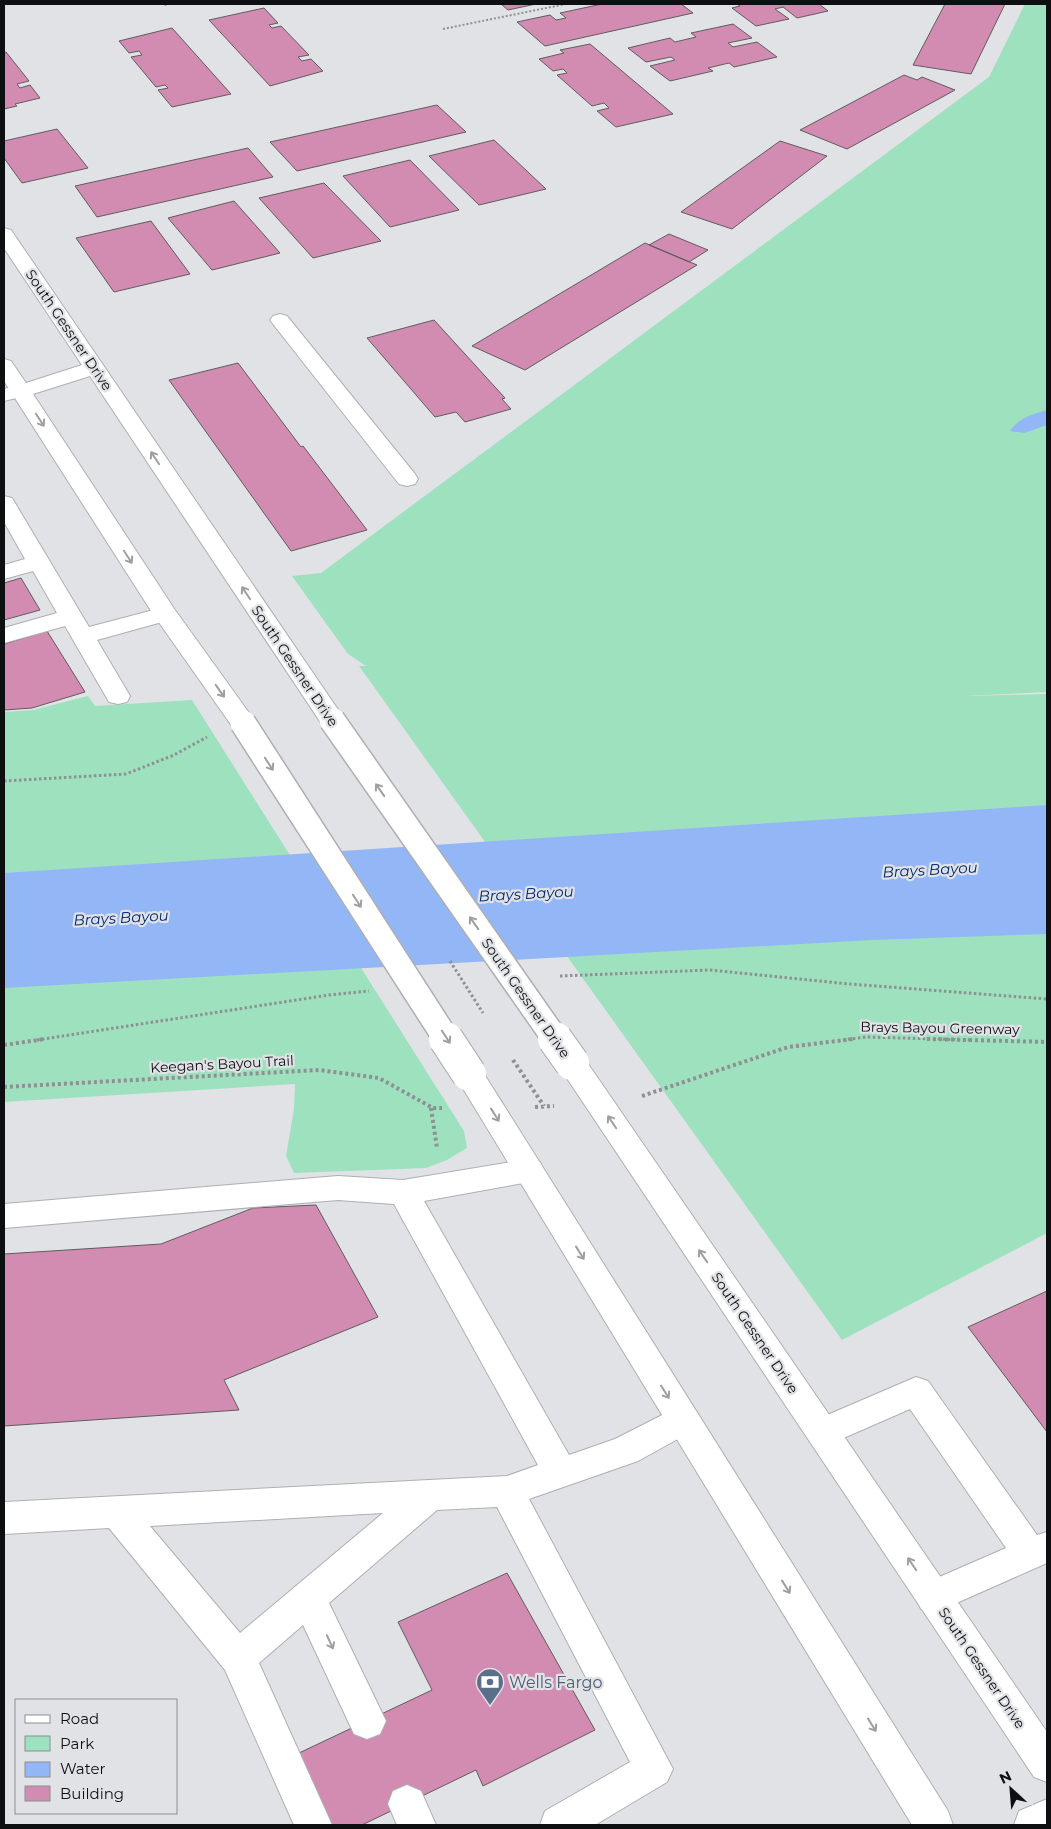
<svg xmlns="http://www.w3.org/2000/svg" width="1051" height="1829" viewBox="0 0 1051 1829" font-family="Montserrat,sans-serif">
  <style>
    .green { fill: #9ee1bf }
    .water { fill: #93b7f6 }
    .building { fill: #d28bb1; stroke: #605c5e }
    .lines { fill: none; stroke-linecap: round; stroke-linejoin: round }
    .lane-casing { stroke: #aeafb3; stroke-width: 2 }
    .secondary-casing { stroke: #aeafb3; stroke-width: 2 }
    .path-far2 { stroke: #8f9093; stroke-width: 2; stroke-dasharray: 2 2; stroke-linecap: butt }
    .path-far1 { stroke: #8f9093; stroke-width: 3; stroke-dasharray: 2.5 2.5; stroke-linecap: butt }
    .path { stroke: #8f9093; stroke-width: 4; stroke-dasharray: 3 3; stroke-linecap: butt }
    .lane { fill: #fff; fill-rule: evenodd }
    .secondary { fill: #fff; fill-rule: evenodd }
    .secondary-bridge-far1-casing { stroke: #aeafb3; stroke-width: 28; stroke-linecap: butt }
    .secondary-bridge-casing { stroke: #aeafb3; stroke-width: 36; stroke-linecap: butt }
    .path-bridge { stroke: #8f9093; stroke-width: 3; stroke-dasharray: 2.5 2.5; stroke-linecap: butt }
    .secondary-bridge-far1 { stroke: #fff; stroke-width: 25 }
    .secondary-bridge { stroke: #fff; stroke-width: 34 }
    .oneway { stroke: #9f9f9f }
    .labels { text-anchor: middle; stroke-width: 4.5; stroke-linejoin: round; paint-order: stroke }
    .street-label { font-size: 14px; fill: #0e0f10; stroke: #e1e2e6 }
    .water-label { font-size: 15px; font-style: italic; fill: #01296f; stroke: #e1e2e6 }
    .near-service-label { font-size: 16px; fill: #4e5e75; stroke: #e1e2e6; text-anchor: start }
  </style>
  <rect width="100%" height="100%" fill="#e1e2e6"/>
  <!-- green -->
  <path class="green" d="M1025 4H1047V692L965 696 1047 694V1233L842 1340 359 666H366L348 654 292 576 321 573 989 77Z
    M88 696 95 706 192 700 464 1131 467 1148 447 1160 426 1168 294 1173 286 1156 294 1109 295 1084 4 1102V712L33 710Z"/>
  <!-- water -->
  <path class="water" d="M1047 410V425L1024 433 1010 431C1018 418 1033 414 1047 410Z
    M1047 805V934L873 940 4 988V873Z"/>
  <!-- building -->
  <path class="building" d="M501 4H536L508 10Z
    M602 4H681L693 13 545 46 517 22 550 15 556 20 566 18 560 13Z
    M737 4H819L828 11 797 18 783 7 775 9 789 19 756 26 732 8 740 6Z
    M945 4H1005L971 74 913 65Z
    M264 8 278 23 269 25 272 28 281 26 309 55 298 57 302 61 311 59 323 71 270 86 209 20Z
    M733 24 752 38 728 43 733 47 757 42 777 57 734 67 729 63 708 68 713 71 670 81 650 66 675 60 671 57 646 62 628 48 670 38 675 42 696 37 691 33Z
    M172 28 231 94 172 107 158 90 168 88 165 85 156 87 131 57 142 55 139 51 129 53 119 41Z
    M590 44 673 114 616 127 597 111 609 108 604 103 592 106 557 75 567 73 563 69 553 71 539 59 564 53 560 50Z
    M4 52H6L29 81 17 84 20 88 30 85 40 98 15 104 17 106 4 109Z
    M904 75 917 80 922 77 955 90 847 149 800 130Z
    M437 105 466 132 297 171 270 142Z
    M57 129 88 168 22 183 4 158V141Z
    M494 140 546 189 479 205 429 156Z
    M780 141 827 156 732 229 681 212Z
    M248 148 273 177 97 217 75 186Z
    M410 160 459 210 390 227 343 176Z
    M324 183 381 241 313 258 259 198Z
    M234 201 280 253 212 270 168 218Z
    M151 221 190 274 114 292 76 238Z
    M669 234 708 250 689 262 649 245Z
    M645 243 697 265 525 370 472 346Z
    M434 320 505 398 502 399 511 409 465 422 456 412 435 417 367 338Z
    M238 363 301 447 303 446 367 530 291 551 169 380Z
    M21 578 40 610 4 620V583Z
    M47 631 85 692 32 708 4 710V644Z
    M316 1205 378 1317 224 1380 239 1410 4 1426V1254L161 1244 253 1208Z
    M1047 1291V1432L968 1327Z
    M507 1573 595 1730 483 1786 476 1770 362 1825H332L299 1753 432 1690 398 1622Z"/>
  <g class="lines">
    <!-- lane casing -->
    <g class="lane-casing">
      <path id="lane" d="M280 314 287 316 415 474 418 479 415 484 407 486 399 484 273 324 270 320 273 316Z
        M21 385 28 387 32 391 28 395 4 401V389Z
        M4 496 12 498 15 503 89 627 165 607 173 609 177 614 173 619 97 640 130 696 127 702 118 704 109 702 65 626 4 643V628L57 613 33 571 4 579V565L25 559 4 522Z
        M529 1159 540 1162 544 1171 540 1180 424 1201 569 1455 615 1439 682 1405 694 1410 699 1420 694 1430 638 1461 529 1499 673 1769 667 1782 595 1825H540L545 1811 630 1762 497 1507 437 1510 329 1603 386 1721 380 1734 367 1739 354 1734 303 1625 259 1663 332 1825H294L225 1670 109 1528 4 1534V1502L507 1476 538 1465 394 1204 338 1200 4 1228V1204L338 1176 403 1180ZM383 1513 240 1633 150 1526Z
        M916 1377 928 1381 1037 1535 1047 1532V1563L934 1613 921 1609 916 1597 921 1585 1006 1548 910 1409 823 1447 811 1442 806 1432 811 1422Z
        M407 1785 421 1791 436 1825H397L388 1804 393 1791Z"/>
    </g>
    <!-- secondary casing -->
    <g class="secondary-casing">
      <path id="secondary" d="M4 228 11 230 341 714 345 720 341 726 332 728 323 726 90 376 33 394 175 610 252 717 256 723 252 729 243 731 234 729 153 614 4 381V359L11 361 26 383 82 365 4 248Z
        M572 1052 582 1055 1047 1732V1782L1034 1777 562 1071 557 1063 562 1055Z
        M469 1063 479 1066 948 1811 953 1825H912L459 1082 454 1074 459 1066Z
        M1047 1799V1825H1014L1019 1811Z"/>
    </g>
    <!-- path-far2 -->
    <path class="path-far2" d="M165 4 166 6
      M443 29 566 4"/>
    <!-- path-far1 -->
    <path class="path-far1" d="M4 781 126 774 174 755 207 737
      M560 976 710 970 850 984 1047 999
      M37 1040 329 995 369 991
      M843 1040 866 1037 972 1040"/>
    <!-- path -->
    <path class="path" d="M927 1039 1047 1042
      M4 1045 45 1039
      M513 1060 544 1106
      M4 1087 319 1070 379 1078 433 1108H442
      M642 1096 788 1047 853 1039
      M535 1107 554 1106
      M431 1108 437 1148"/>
    <!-- lane -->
    <use href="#lane" class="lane"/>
    <!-- secondary -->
    <use href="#secondary" class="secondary"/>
    <!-- secondary-bridge-far1 casing -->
    <g class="secondary-bridge-far1-casing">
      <path id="secondary-bridge-far1" d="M332 720 556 1040
        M243 723 447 1040"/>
    </g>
    <!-- secondary-bridge casing -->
    <g class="secondary-bridge-casing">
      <path id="secondary-bridge" d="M446 1039 469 1074
        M555 1039 572 1063"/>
    </g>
    <!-- path-bridge -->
    <path class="path-bridge" d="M450 961 483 1013"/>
    <!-- secondary-bridge-far1 -->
    <use href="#secondary-bridge-far1" class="secondary-bridge-far1"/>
    <!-- secondary-bridge -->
    <use href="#secondary-bridge" class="secondary-bridge"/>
  </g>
  <!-- one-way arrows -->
  <defs><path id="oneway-shaft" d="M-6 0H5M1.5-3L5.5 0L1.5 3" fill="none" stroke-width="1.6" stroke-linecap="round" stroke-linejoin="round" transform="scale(1.25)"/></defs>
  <g class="oneway">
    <use href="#oneway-shaft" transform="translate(40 420) rotate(57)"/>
    <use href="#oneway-shaft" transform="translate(155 458) rotate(-124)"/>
    <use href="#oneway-shaft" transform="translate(128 557) rotate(57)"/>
    <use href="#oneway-shaft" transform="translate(246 593) rotate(-124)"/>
    <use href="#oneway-shaft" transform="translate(220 691) rotate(55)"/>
    <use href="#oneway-shaft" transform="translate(269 764) rotate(57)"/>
    <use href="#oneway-shaft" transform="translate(380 790) rotate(-125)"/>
    <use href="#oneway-shaft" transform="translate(357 901) rotate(57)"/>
    <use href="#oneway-shaft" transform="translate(474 923) rotate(-125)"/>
    <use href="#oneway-shaft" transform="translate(446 1037) rotate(57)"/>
    <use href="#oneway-shaft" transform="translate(495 1115) rotate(58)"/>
    <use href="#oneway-shaft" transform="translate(612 1122) rotate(-124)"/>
    <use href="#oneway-shaft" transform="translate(580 1253) rotate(58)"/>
    <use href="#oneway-shaft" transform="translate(703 1256) rotate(-124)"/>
    <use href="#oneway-shaft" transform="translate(665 1392) rotate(58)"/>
    <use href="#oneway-shaft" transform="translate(912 1564) rotate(-124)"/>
    <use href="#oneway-shaft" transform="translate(786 1587) rotate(58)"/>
    <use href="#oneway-shaft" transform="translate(330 1642) rotate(65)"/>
    <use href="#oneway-shaft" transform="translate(872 1725) rotate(58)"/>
  </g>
  <!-- icons -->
  <defs>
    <g id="bank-pin" transform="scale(1.4375)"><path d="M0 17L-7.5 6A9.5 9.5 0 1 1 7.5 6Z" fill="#5c6f8a" stroke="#e1e2e6"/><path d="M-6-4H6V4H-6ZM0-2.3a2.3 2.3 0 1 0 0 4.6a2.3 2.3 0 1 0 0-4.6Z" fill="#fff"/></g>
  </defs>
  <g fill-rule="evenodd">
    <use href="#bank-pin" x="490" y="1682"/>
  </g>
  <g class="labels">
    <!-- street labels -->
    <g class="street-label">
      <text transform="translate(69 330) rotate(56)" y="5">South Gessner Drive</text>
      <text transform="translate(295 666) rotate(56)" y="5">South Gessner Drive</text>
      <text transform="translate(526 998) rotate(55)" y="5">South Gessner Drive</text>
      <text transform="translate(940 1028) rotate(1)" y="5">Brays Bayou Greenway</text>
      <text transform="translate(222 1064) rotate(-3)" y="5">Keegan's Bayou Trail</text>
      <text transform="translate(755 1333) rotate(56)" y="5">South Gessner Drive</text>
      <text transform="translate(982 1668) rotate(56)" y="5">South Gessner Drive</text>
    </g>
    <!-- water labels -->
    <g class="water-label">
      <text transform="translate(930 870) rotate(-3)" y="5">Brays Bayou</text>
      <text transform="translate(526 894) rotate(-3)" y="5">Brays Bayou</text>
      <text transform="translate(121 918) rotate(-3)" y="5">Brays Bayou</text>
    </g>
    <!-- near-service labels -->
    <g class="near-service-label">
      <text x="509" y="1688">Wells Fargo</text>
    </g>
  </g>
  <!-- border -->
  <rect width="1051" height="1829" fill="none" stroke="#0e0f10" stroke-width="10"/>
  <!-- legend -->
  <rect x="15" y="1699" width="162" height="115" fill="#e1e2e6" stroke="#8d8e90"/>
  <rect x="25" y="1715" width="25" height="8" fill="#ffffff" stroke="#8d8e90"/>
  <text x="60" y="1724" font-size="15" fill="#0e0f10">Road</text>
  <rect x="25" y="1736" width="25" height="15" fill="#9ee1bf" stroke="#8d8e90"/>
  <text x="60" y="1749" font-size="15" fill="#0e0f10">Park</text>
  <rect x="25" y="1762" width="25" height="15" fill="#93b7f6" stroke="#8d8e90"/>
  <text x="60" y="1774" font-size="15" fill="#0e0f10">Water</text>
  <rect x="25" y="1786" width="25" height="15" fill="#d28bb1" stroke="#8d8e90"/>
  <text x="60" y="1799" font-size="15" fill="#0e0f10">Building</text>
  <!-- north arrow -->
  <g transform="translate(1011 1789) rotate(334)" stroke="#e1e2e6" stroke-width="4" paint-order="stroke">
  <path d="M0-4L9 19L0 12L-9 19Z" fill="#0e0f10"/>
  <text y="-8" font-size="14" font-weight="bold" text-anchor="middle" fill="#0e0f10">N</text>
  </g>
</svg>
